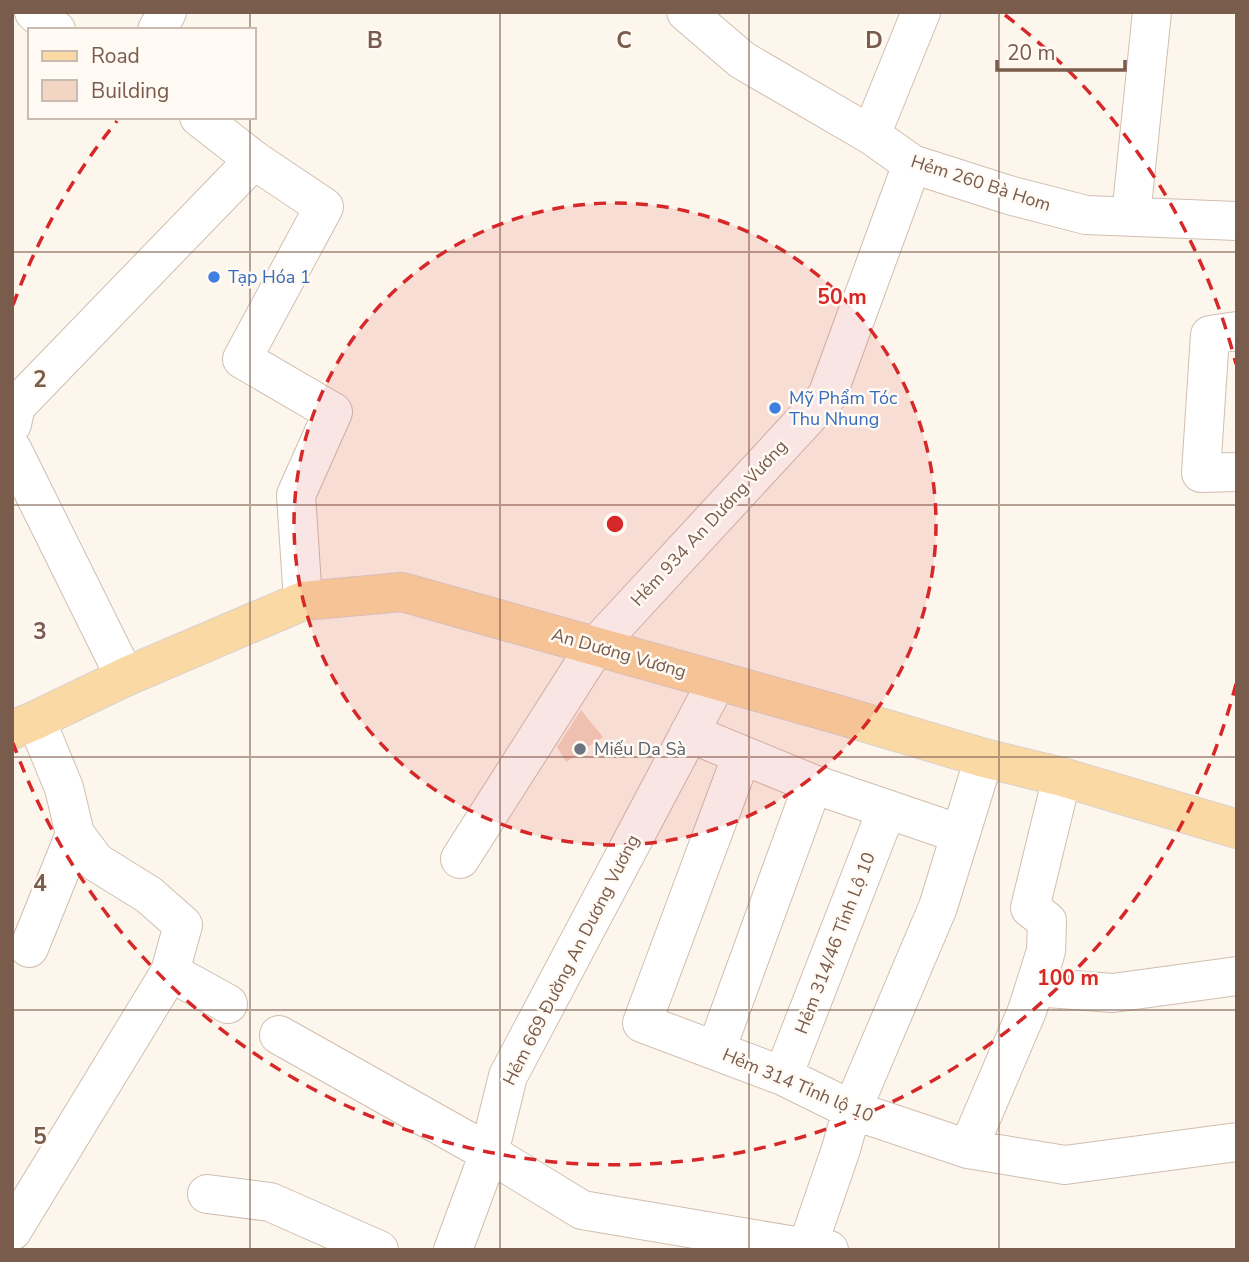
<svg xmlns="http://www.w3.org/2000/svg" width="1249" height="1262" viewBox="0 0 1249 1262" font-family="'Nunito Sans',sans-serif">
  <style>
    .building { fill: #f3d5c3 }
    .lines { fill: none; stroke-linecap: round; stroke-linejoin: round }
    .minor-casing { stroke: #d1beb0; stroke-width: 40 }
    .major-casing { stroke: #dad1cd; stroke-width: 40 }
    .minor { stroke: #fff; stroke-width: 38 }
    .major { stroke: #fbd9a5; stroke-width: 38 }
    .grid { fill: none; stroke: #7a5c4d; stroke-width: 2; stroke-opacity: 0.55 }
    .ring { fill: none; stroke: #d62828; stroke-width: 3.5; stroke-dasharray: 12 9 }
    .shop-dot { fill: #3f7fe0; stroke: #fffaf3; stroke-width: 2.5 }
    .worship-dot { fill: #6b7280; stroke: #fffaf3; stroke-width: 2.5 }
    .labels { text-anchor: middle; stroke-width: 5; stroke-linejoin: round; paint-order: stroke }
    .street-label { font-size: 18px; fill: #7a5c4d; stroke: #fffaf3 }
    .shop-label { font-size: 18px; fill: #366cbe; stroke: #fffaf3; text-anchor: start }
    .worship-label { font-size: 18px; fill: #5b616d; stroke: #fffaf3; text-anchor: start }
    .grid-label { font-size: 23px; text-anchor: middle; font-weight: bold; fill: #7a5c4d; stroke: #fffaf3; stroke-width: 5; stroke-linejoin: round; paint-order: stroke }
    .centre { fill: #d62828; stroke: #fffaf3; stroke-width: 3.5 }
    .ring-label { font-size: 21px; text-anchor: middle; font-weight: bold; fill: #d62828; stroke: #fffaf3; stroke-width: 5; stroke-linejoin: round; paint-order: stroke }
  </style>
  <rect width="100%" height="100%" fill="#fdf6ec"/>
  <!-- building -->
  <path class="building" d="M581 710 603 737 566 762 557 747Z"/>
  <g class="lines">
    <!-- minor casing -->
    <g class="minor-casing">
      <path id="minor" d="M34 12 49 26 56 30
        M686 12 742 60 871 135 912 164 1009 195 1086 215 1237 221
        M157 30 167 12
        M199 117 254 160 324 207 242 359 333 412 296 495 303 601
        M871 135 921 12
        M1131 216 1152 12
        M1237 331 1210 335 1201 473 1237 472
        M12 424 16 406 254 160
        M12 449 125 677
        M689 733 813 784 960 834
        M742 755 642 1023 783 1076 852 1110 968 1149 1065 1165 1237 1142
        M460 859 595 647 827 396 912 164
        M29 948 75 834
        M170 972 228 1004
        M1035 987 1113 993 1237 976
        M279 1035 489 1153 582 1210 807 1248 829 1250
        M716 1050 813 784
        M783 1076 887 809
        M968 1149 1027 1011 1046 951 1047 921 1030 908 1062 777
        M207 1194 270 1202 379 1250
        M12 1231 170 972 183 925 149 895 96 862 75 834 64 788 36 720
        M807 1248 841 1149 852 1110 938 907 984 758
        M453 1250 489 1153 508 1076 717 681"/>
    </g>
    <!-- major casing -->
    <g class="major-casing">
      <path id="major" d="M12 730 36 720 125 677 303 601 402 592 836 714 984 758 1062 777 1237 829"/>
    </g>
    <!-- minor -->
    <use href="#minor" class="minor"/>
    <!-- major -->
    <use href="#major" class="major"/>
  </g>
  <!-- grid -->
  <path class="grid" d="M250 12V30M500 12V1250M749 12V1250M999 12V1250M250 117V1250M12 252H1237M12 505H1237M12 757H1237M12 1010H1237"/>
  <!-- distance rings -->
  <circle cx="615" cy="524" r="321" fill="#d62828" fill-opacity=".12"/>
  <g class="ring">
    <circle cx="615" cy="524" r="321"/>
    <path d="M1236 684A641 641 0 0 1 13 743M13 305A641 641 0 0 1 117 121M1005 15A641 641 0 0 1 1236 364"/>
  </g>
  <!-- markers -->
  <g class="shop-dot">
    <circle cx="214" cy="277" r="7"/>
    <circle cx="775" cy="408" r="7"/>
  </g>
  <circle class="worship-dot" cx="580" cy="749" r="7"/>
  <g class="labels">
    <!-- street labels -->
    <g class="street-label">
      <text transform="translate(981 183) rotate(18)" y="6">Hẻm 260 Bà Hom</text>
      <text transform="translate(709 523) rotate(-47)" y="6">Hẻm 934 An Dương Vương</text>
      <text transform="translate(619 653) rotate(16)" y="6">An Dương Vương</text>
      <text transform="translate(835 943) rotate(-69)" y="6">Hẻm 314/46 Tỉnh Lộ 10</text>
      <text transform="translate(571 960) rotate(-63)" y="6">Hẻm 669 Đường An Dương Vương</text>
      <text transform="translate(798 1085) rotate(23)" y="6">Hẻm 314 Tỉnh lộ 10</text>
    </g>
    <!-- shop labels -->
    <g class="shop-label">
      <text x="228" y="283">Tạp Hóa 1</text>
      <text x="789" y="404">Mỹ Phẩm Tóc<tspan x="789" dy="21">Thu Nhung</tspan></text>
    </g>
    <!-- worship labels -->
    <g class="worship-label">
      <text x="594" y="755">Miếu Da Sà</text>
    </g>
  </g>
  <g class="grid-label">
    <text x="375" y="48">B</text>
    <text x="624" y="48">C</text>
    <text x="874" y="48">D</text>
    <text x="40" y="387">2</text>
    <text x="40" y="639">3</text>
    <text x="40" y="891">4</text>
    <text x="40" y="1144">5</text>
  </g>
  <circle cx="615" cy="524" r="10" class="centre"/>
  <g class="ring-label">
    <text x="842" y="304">50 m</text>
    <text x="1068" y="985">100 m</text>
  </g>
  <!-- border -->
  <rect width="1249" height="1262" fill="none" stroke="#7a5c4d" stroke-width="28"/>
  <!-- legend -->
  <rect x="28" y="28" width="228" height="91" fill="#fffaf3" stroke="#cabbb1" stroke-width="2"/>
  <rect x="42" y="51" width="35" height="10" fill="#fbd9a5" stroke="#cabbb1" stroke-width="2"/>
  <text x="91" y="63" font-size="21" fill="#7a5c4d">Road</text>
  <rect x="42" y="80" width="35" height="21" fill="#f3d5c3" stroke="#cabbb1" stroke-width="2"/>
  <text x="91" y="98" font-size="21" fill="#7a5c4d">Building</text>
  <!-- scale -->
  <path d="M997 60v10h128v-10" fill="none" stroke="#7a5c4d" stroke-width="3.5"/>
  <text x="1007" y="60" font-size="21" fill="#7a5c4d" stroke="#fffaf3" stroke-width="5" paint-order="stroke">20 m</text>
</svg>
